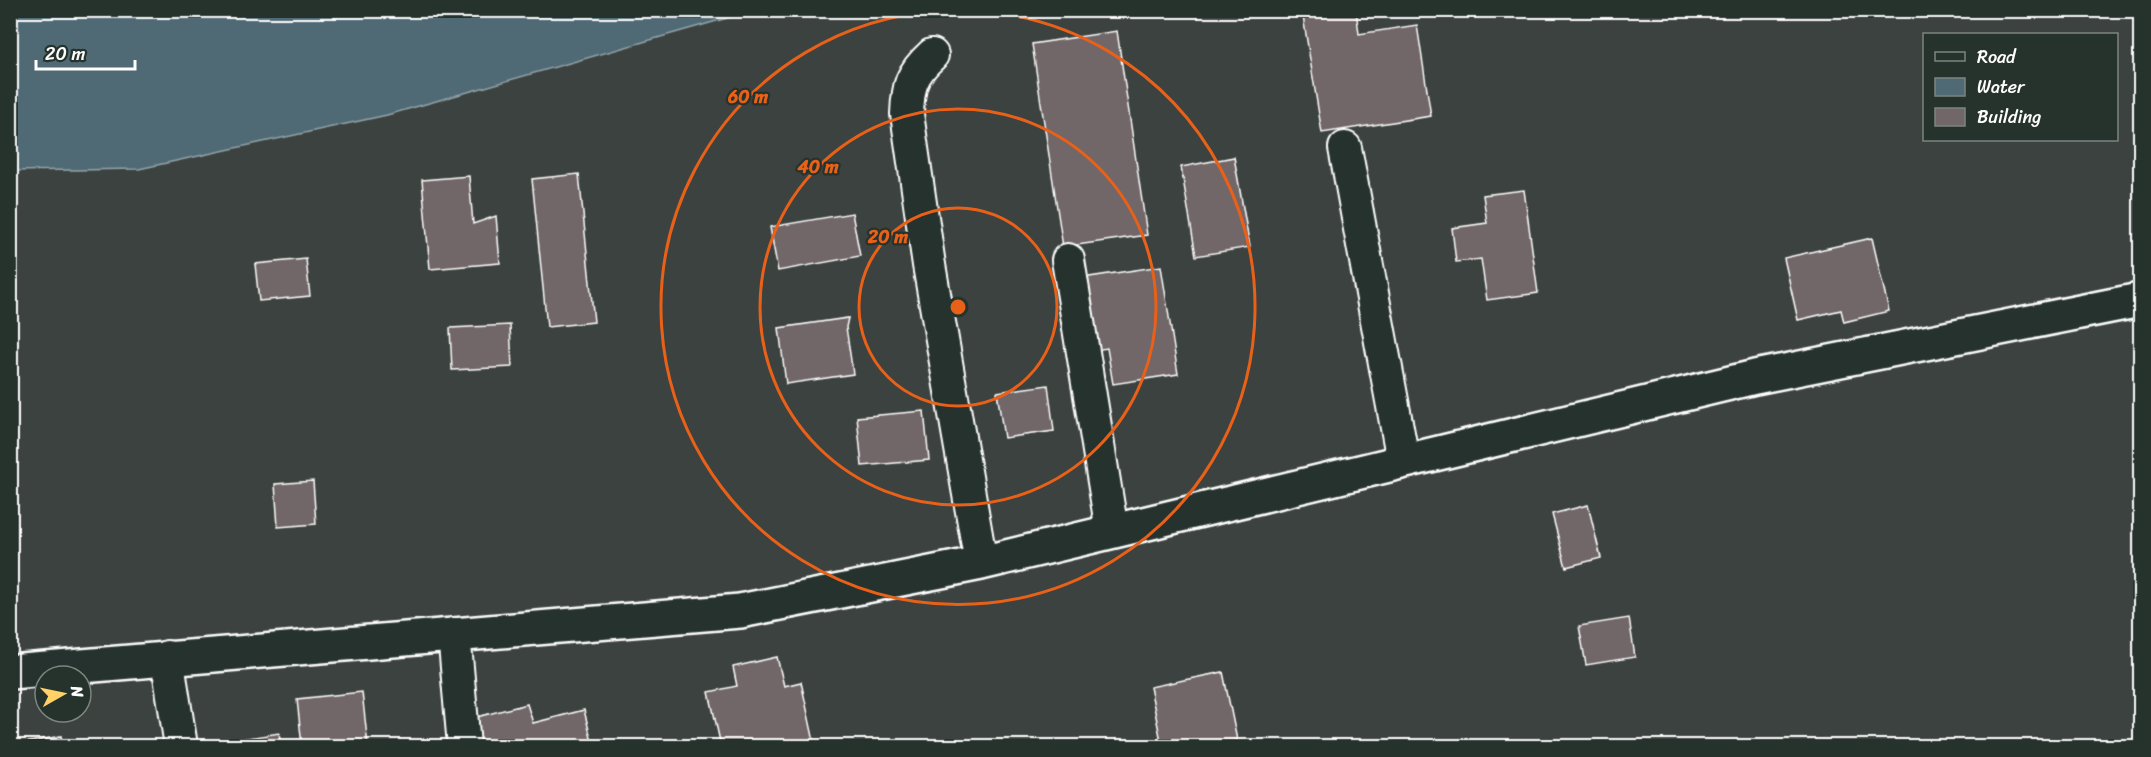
<svg xmlns="http://www.w3.org/2000/svg" width="2151" height="757" viewBox="0 0 2151 757" font-family="Sriracha,sans-serif">
  <style>
    .water { fill: #4f6a75; stroke: #95a6ac; stroke-width: 1.5 }
    .building { fill: #716668; stroke: #fff; stroke-width: 1.5 }
    .lines { fill: none; stroke-linecap: round; stroke-linejoin: round }
    .minor-casing { stroke: #fff; stroke-width: 36 }
    .tertiary-casing { stroke: #fff; stroke-width: 38 }
    .minor { stroke: #26332d; stroke-width: 32 }
    .tertiary { stroke: #26332d; stroke-width: 33 }
    .ring { fill: none; stroke: #e96118; stroke-width: 3 }
    .centre { fill: #e96118; stroke: #26332d; stroke-width: 3 }
    .ring-label { font-size: 18px; text-anchor: middle; font-weight: bold; fill: #e96118; stroke: #26332d; stroke-width: 4.5; stroke-linejoin: round; paint-order: stroke }
  </style>
  <rect width="100%" height="100%" fill="#3c423f"/>
  <filter id="ink" filterUnits="userSpaceOnUse"><feTurbulence type="fractalNoise" baseFrequency=".0167" numOctaves="2"/><feDisplacementMap in="SourceGraphic" scale="12" xChannelSelector="R" yChannelSelector="G"/><feConvolveMatrix kernelMatrix="1 2 1 2 8 2 1 2 1" color-interpolation-filters="sRGB"/></filter>
  <g filter="url(#ink)">
    <!-- water -->
    <path class="water" d="M10 11 11 10 752 11 387 115 139 169 11 171Z"/>
    <!-- building -->
    <path class="building" d="M1302 10H1356L1359 34 1417 25 1431 116 1322 133Z
      M1117 31 1147 235 1063 247 1032 44Z
      M1234 157 1250 247 1196 256 1181 167Z
      M579 174 594 322 547 327 532 179Z
      M469 176 473 224 496 216 500 263 430 269 422 180Z
      M1524 190 1538 293 1487 300 1481 259 1456 262 1452 228 1487 223 1483 195Z
      M852 213 860 256 778 271 770 227Z
      M1872 238 1889 311 1844 322 1841 310 1798 320 1784 258Z
      M306 259 310 296 259 301 255 264Z
      M1161 266 1178 374 1113 384 1107 348 1095 350 1083 278Z
      M848 318 846 327 853 374 786 384 779 328Z
      M510 325 512 367 452 370 450 328Z
      M1048 385 1054 431 1004 438 997 392Z
      M924 411 929 460 862 466 857 417Z
      M313 481 316 524 278 527 275 484Z
      M1588 505 1601 558 1566 567 1552 514Z
      M1629 618 1635 657 1586 665 1579 626Z
      M777 657 784 686 801 682 815 746H721L709 692 737 686 733 667Z
      M1223 672 1237 740 1207 746H1162L1150 687Z
      M362 692 368 746H302L297 699Z
      M527 704 533 723 584 710 593 746H481L473 718Z
      M279 733 281 746H224L223 742Z
      M61 736 63 746H15L14 745Z"/>
    <g class="lines">
      <!-- minor casing -->
      <g class="minor-casing">
        <path id="minor" d="M932 55C911 74 908 86 907 114L929 265 981 563
          M1345 148 1403 460
          M1068 260 1112 531
          M454 634 464 746
          M167 657 181 746"/>
      </g>
      <!-- tertiary casing -->
      <g class="tertiary-casing">
        <path id="tertiary" d="M10 672 740 611 981 563 1755 377 2140 300"/>
      </g>
      <!-- minor -->
      <use href="#minor" class="minor"/>
      <!-- tertiary -->
      <use href="#tertiary" class="tertiary"/>
    </g>
  </g>
  <!-- distance rings -->
  <g class="ring">
    <circle cx="958" cy="307" r="99"/>
    <circle cx="958" cy="307" r="198"/>
    <path d="M976 11A297 297 0 1 1 940 11"/>
  </g>
  <circle cx="958" cy="307" r="9" class="centre"/>
  <g class="ring-label">
    <text x="748" y="103">60 m</text>
    <text x="818" y="173">40 m</text>
    <text x="888" y="243">20 m</text>
  </g>
  <!-- margin -->
  <rect width="2151" height="757" fill="none" stroke="#26332d" stroke-width="36"/>
  <rect x="18" y="18" width="2115" height="721" fill="none" stroke="#fff" stroke-width="2" filter="url(#ink)"/>
  <!-- legend -->
  <rect x="1923" y="33" width="195" height="108" fill="#26332d" stroke="#7d8581" stroke-width="1.5"/>
  <rect x="1935" y="52" width="30" height="9" fill="#26332d" stroke="#7d8581" stroke-width="1.5"/>
  <text x="1977" y="63" font-size="18" fill="#ffffff">Road</text>
  <rect x="1935" y="78" width="30" height="18" fill="#4f6a75" stroke="#7d8581" stroke-width="1.5"/>
  <text x="1977" y="93" font-size="18" fill="#ffffff">Water</text>
  <rect x="1935" y="108" width="30" height="18" fill="#716668" stroke="#7d8581" stroke-width="1.5"/>
  <text x="1977" y="123" font-size="18" fill="#ffffff">Building</text>
  <!-- north arrow -->
  <g transform="translate(63 694) rotate(81)"><circle r="28" fill="#26332d" stroke="#7d8581" stroke-width="1.5"/>
  <path d="M0-4.5L10 22L0 15L-10 22Z" fill="#ffd166"/>
  <text y="-9" font-size="16" font-weight="bold" text-anchor="middle" fill="#ffffff">N</text>
  </g>
  <!-- scale -->
  <path d="M36 60v9h99v-9" fill="none" stroke="#ffffff" stroke-width="3"/>
  <text x="45" y="60" font-size="18" fill="#ffffff" stroke="#26332d" stroke-width="4.5" paint-order="stroke">20 m</text>
</svg>
